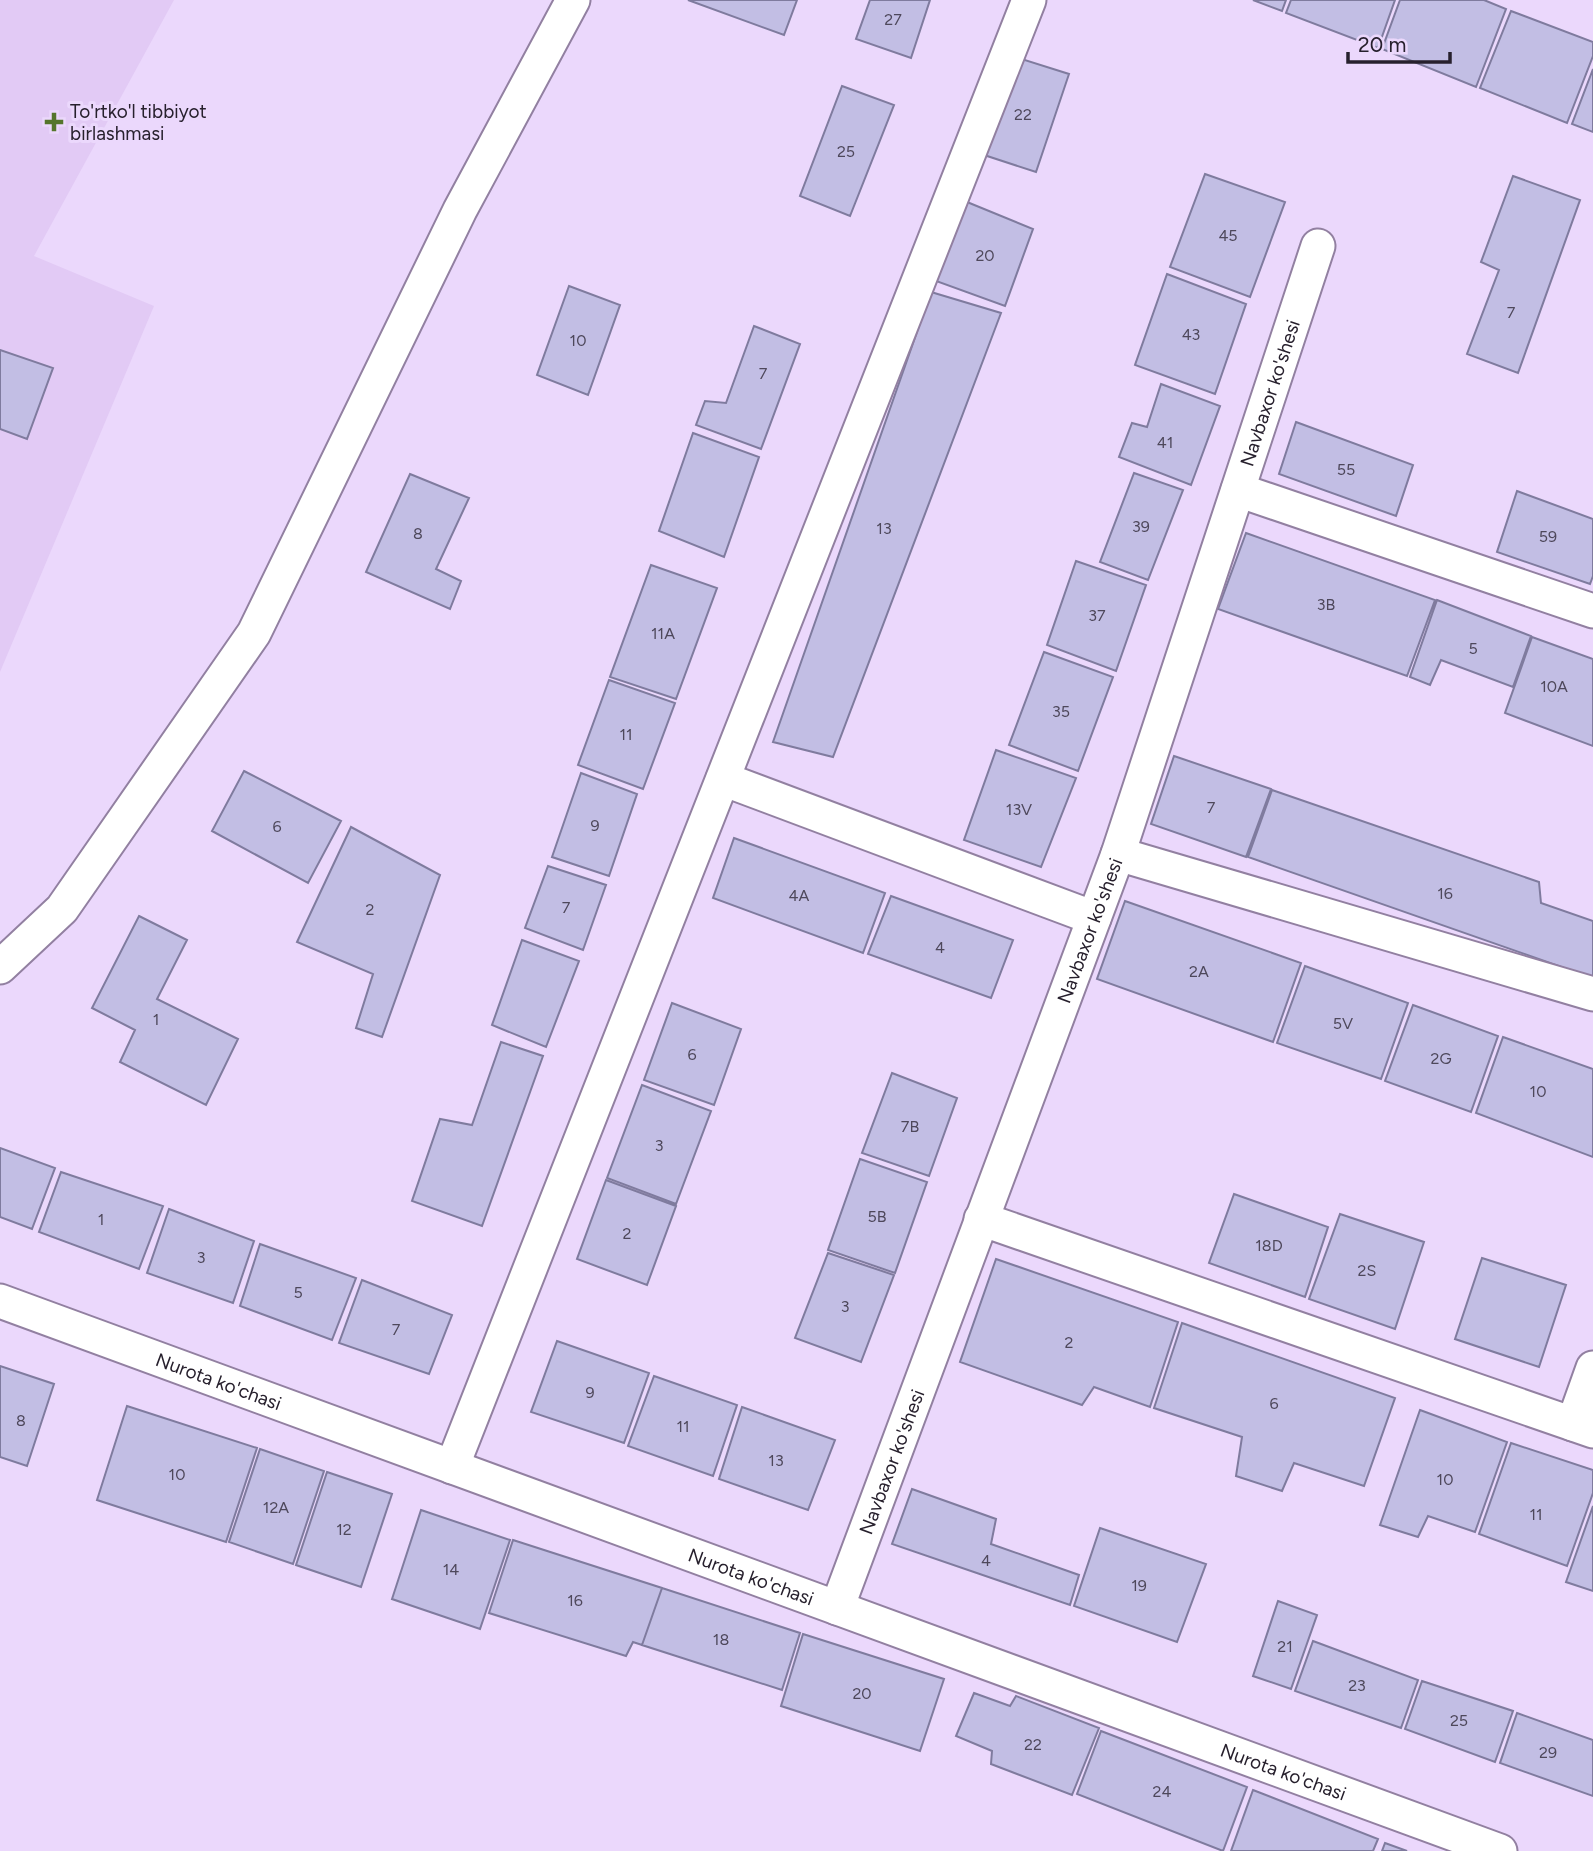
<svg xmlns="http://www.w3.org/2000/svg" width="1593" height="1851" viewBox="0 0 1593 1851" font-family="Figtree,sans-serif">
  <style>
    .built { fill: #e2caf5 }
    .building { fill: #c2bee4; stroke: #7f7b9e; stroke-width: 2 }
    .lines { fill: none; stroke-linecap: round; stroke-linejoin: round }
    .street-casing { stroke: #9280a1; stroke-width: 37 }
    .street { stroke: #fff; stroke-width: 33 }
    .poi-dot { fill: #55752c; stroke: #ebd8fc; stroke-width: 2.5 }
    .labels { text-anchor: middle; stroke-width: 6; stroke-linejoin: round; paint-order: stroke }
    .number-label { font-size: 16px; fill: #4e485b }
    .poi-label { font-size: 19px; fill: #27202d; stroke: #ebd8fc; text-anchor: start }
    .street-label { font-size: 19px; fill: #27202d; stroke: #ebd8fc }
  </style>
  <rect width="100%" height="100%" fill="#ebd8fc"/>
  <!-- built -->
  <path class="built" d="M0 0H174L34 256 154 306 0 672Z"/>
  <!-- building -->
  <path class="building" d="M688 0H797L784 35Z
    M870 0H930L911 58 856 39Z
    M1253 0H1286L1282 11Z
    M1291 0H1395L1378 48 1286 13Z
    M1400 0H1484L1506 9 1476 87 1382 49Z
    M1511 11 1593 42V56L1567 123 1480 88Z
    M1009 55 1069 74 1036 172 978 153Z
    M1593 69V132L1572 124Z
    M842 86 894 105 850 216 800 196Z
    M1205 174 1285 202 1250 297 1170 267Z
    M1513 176 1580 200 1518 373 1467 354 1499 270 1481 262Z
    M967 202 1033 229 1005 306 936 281Z
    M1167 274 1246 304 1215 394 1135 365Z
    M569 286 620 305 588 395 537 375Z
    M931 292 1001 313 833 757 773 742Z
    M754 326 800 344 761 449 696 425 705 401 726 403Z
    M0 350 53 368 27 439 0 429Z
    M1161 384 1220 406 1191 485 1119 457 1132 423 1147 427Z
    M1296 422 1413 465 1396 516 1279 474Z
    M693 433 759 457 724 557 659 531Z
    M1134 473 1183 490 1148 580 1100 562Z
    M410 474 469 498 436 569 461 581 450 609 366 572Z
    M1517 491 1593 519V576L1590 584 1497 552Z
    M1246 533 1435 600 1407 676 1218 609Z
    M1076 561 1146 585 1116 671 1047 645Z
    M651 565 717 588 676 699 610 677Z
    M1437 600 1531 636 1513 687 1441 660 1430 685 1410 677Z
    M1532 637 1593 659V746L1505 713Z
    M1044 652 1113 677 1078 771 1009 745Z
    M609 680 675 703 643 789 578 765Z
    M996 750 1076 778 1041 867 964 840Z
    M1174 756 1271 789 1246 857 1151 824Z
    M244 771 341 821 308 883 212 831Z
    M581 773 637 794 609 876 552 857Z
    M1272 790 1539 882 1541 903 1593 921V978L1248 857Z
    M351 827 440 875 382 1037 356 1028 373 974 297 942Z
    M734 838 885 893 863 953 713 898Z
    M548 866 606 885 583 950 525 928Z
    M891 896 1013 940 991 998 868 954Z
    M1125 901 1301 963 1273 1042 1097 979Z
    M139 916 187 940 157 999 238 1039 206 1105 120 1062 135 1030 92 1008Z
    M522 940 579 961 546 1047 492 1025Z
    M1305 966 1408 1003 1381 1079 1277 1043Z
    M672 1003 741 1029 714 1105 644 1080Z
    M1413 1005 1498 1036 1471 1112 1385 1081Z
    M1503 1037 1593 1069V1157L1476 1113Z
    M501 1042 543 1056 482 1226 412 1201 440 1119 472 1125Z
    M892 1073 957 1098 929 1176 862 1153Z
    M642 1085 711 1111 676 1204 607 1178Z
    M0 1148 55 1168 32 1229 0 1217Z
    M860 1159 927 1182 895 1273 828 1250Z
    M61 1172 163 1206 139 1269 39 1232Z
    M606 1180 676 1206 647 1285 577 1259Z
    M1234 1194 1328 1227 1305 1297 1209 1263Z
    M169 1209 254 1241 233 1303 147 1273Z
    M1340 1214 1424 1242 1395 1329 1309 1299Z
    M260 1244 356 1278 332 1340 240 1306Z
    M828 1253 894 1275 861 1362 795 1338Z
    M1482 1258 1566 1285 1539 1367 1455 1339Z
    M996 1259 1178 1322 1150 1407 1094 1387 1082 1405 960 1362Z
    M362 1280 452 1315 429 1374 339 1343Z
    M1182 1323 1395 1398 1364 1486 1294 1463 1282 1491 1236 1476 1242 1437 1154 1408Z
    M557 1341 649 1373 624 1443 531 1412Z
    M0 1366 54 1384 27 1466 0 1457Z
    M654 1376 737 1405 713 1476 628 1446Z
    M127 1406 257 1448 226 1542 97 1500Z
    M742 1407 835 1440 808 1510 719 1479Z
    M1420 1410 1507 1442 1475 1532 1428 1516 1418 1537 1380 1525Z
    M1511 1443 1593 1470V1493L1567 1566 1479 1534Z
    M260 1449 324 1471 293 1564 229 1542Z
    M327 1472 392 1494 361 1587 296 1565Z
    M912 1489 996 1519 991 1544 1079 1575 1070 1605 892 1544Z
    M1593 1506V1591L1566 1582Z
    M421 1510 510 1540 480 1629 392 1599Z
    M1100 1528 1206 1564 1177 1642 1074 1606Z
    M513 1540 662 1588 642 1645 633 1642 626 1656 489 1613Z
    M662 1588 800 1633 782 1690 642 1645Z
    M1278 1601 1317 1615 1291 1689 1253 1676Z
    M803 1634 944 1679 920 1751 781 1706Z
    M1313 1641 1418 1680 1401 1728 1295 1691Z
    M1422 1681 1513 1711 1495 1762 1405 1729Z
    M974 1693 1010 1706 1016 1696 1099 1728 1072 1795 991 1764 992 1751 956 1736Z
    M1517 1713 1593 1740V1796L1500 1763Z
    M1101 1731 1247 1787 1223 1851 1077 1794Z
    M1253 1790 1378 1839 1373 1851H1231Z
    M1385 1843 1407 1851H1382Z"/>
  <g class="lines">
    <!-- street casing -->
    <g class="street-casing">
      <g id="street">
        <path d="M1238 490 1593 611"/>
        <path d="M723 779 1094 918"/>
        <path d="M1118 854 1593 994"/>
        <path d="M0 967 62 909 254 633 460 210 573 0"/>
        <path d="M981 1219 1593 1431"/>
        <path id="s1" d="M0 1301 1500 1851"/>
        <path d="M1573 1424 1593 1368"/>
        <path d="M452 1467 1029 0"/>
        <path id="s2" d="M837 1608 1118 854 1318 246"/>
      </g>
    </g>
    <!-- street -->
    <use href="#street" class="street"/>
  </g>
  <!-- markers -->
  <path class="poi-dot" d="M50.5 111.5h7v7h7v7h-7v7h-7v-7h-7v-7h7z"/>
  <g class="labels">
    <!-- number labels -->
    <g class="number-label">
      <text x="893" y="25">27</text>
      <text x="1023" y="120">22</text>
      <text x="846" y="157">25</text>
      <text x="1228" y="241">45</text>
      <text x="985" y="261">20</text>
      <text x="1511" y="318">7</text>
      <text x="1191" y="340">43</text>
      <text x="578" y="346">10</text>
      <text x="763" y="379">7</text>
      <text x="1165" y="448">41</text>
      <text x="1346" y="475">55</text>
      <text x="1141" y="532">39</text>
      <text x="884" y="534">13</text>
      <text x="418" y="539">8</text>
      <text x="1548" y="542">59</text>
      <text x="1326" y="610">3B</text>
      <text x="1097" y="621">37</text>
      <text x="663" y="639">11A</text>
      <text x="1473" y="654">5</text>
      <text x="1554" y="692">10A</text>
      <text x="1061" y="717">35</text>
      <text x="626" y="740">11</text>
      <text x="1211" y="813">7</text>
      <text x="1019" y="815">13V</text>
      <text x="595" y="831">9</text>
      <text x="277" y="832">6</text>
      <text x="1445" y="899">16</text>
      <text x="799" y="901">4A</text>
      <text x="566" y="913">7</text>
      <text x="370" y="915">2</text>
      <text x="940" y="953">4</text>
      <text x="1199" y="977">2A</text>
      <text x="156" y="1025">1</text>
      <text x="1343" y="1029">5V</text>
      <text x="692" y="1060">6</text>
      <text x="1441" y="1064">2G</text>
      <text x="1538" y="1097">10</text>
      <text x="910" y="1132">7B</text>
      <text x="659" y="1151">3</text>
      <text x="877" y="1222">5B</text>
      <text x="101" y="1225">1</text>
      <text x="627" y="1239">2</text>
      <text x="1269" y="1251">18D</text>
      <text x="201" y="1263">3</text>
      <text x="1367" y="1276">2S</text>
      <text x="298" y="1298">5</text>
      <text x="845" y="1312">3</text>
      <text x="396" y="1335">7</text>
      <text x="1069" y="1348">2</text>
      <text x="590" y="1398">9</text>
      <text x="1274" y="1409">6</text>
      <text x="21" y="1426">8</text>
      <text x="683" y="1432">11</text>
      <text x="776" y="1466">13</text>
      <text x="177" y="1480">10</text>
      <text x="1445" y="1485">10</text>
      <text x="276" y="1513">12A</text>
      <text x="1536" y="1520">11</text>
      <text x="344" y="1535">12</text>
      <text x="986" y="1566">4</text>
      <text x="451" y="1575">14</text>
      <text x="1139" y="1591">19</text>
      <text x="575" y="1606">16</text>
      <text x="721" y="1645">18</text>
      <text x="1285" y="1652">21</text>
      <text x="1357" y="1691">23</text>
      <text x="862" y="1699">20</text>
      <text x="1459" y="1726">25</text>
      <text x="1033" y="1750">22</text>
      <text x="1548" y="1758">29</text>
      <text x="1162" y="1797">24</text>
    </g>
    <!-- poi labels -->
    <g class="poi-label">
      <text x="70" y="118">To'rtko'l tibbiyot<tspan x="70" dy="22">birlashmasi</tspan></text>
    </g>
    <!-- street labels -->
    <g class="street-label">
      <text dy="7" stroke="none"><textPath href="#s2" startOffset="1290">Navbaxor ko'shesi</textPath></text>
      <text dy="7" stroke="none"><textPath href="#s2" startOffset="723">Navbaxor ko'shesi</textPath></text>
      <text dy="7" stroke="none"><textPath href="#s1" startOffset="233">Nurota ko'chasi</textPath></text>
      <text dy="7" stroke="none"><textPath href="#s2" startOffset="156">Navbaxor ko'shesi</textPath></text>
      <text dy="7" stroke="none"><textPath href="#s1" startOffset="800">Nurota ko'chasi</textPath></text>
      <text dy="7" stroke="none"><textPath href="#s1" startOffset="1367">Nurota ko'chasi</textPath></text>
    </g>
  </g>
  <!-- scale -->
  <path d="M1348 52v10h102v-10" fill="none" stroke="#27202d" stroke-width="3.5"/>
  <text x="1358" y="52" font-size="21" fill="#27202d" stroke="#ebd8fc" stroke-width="5" paint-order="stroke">20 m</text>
</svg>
